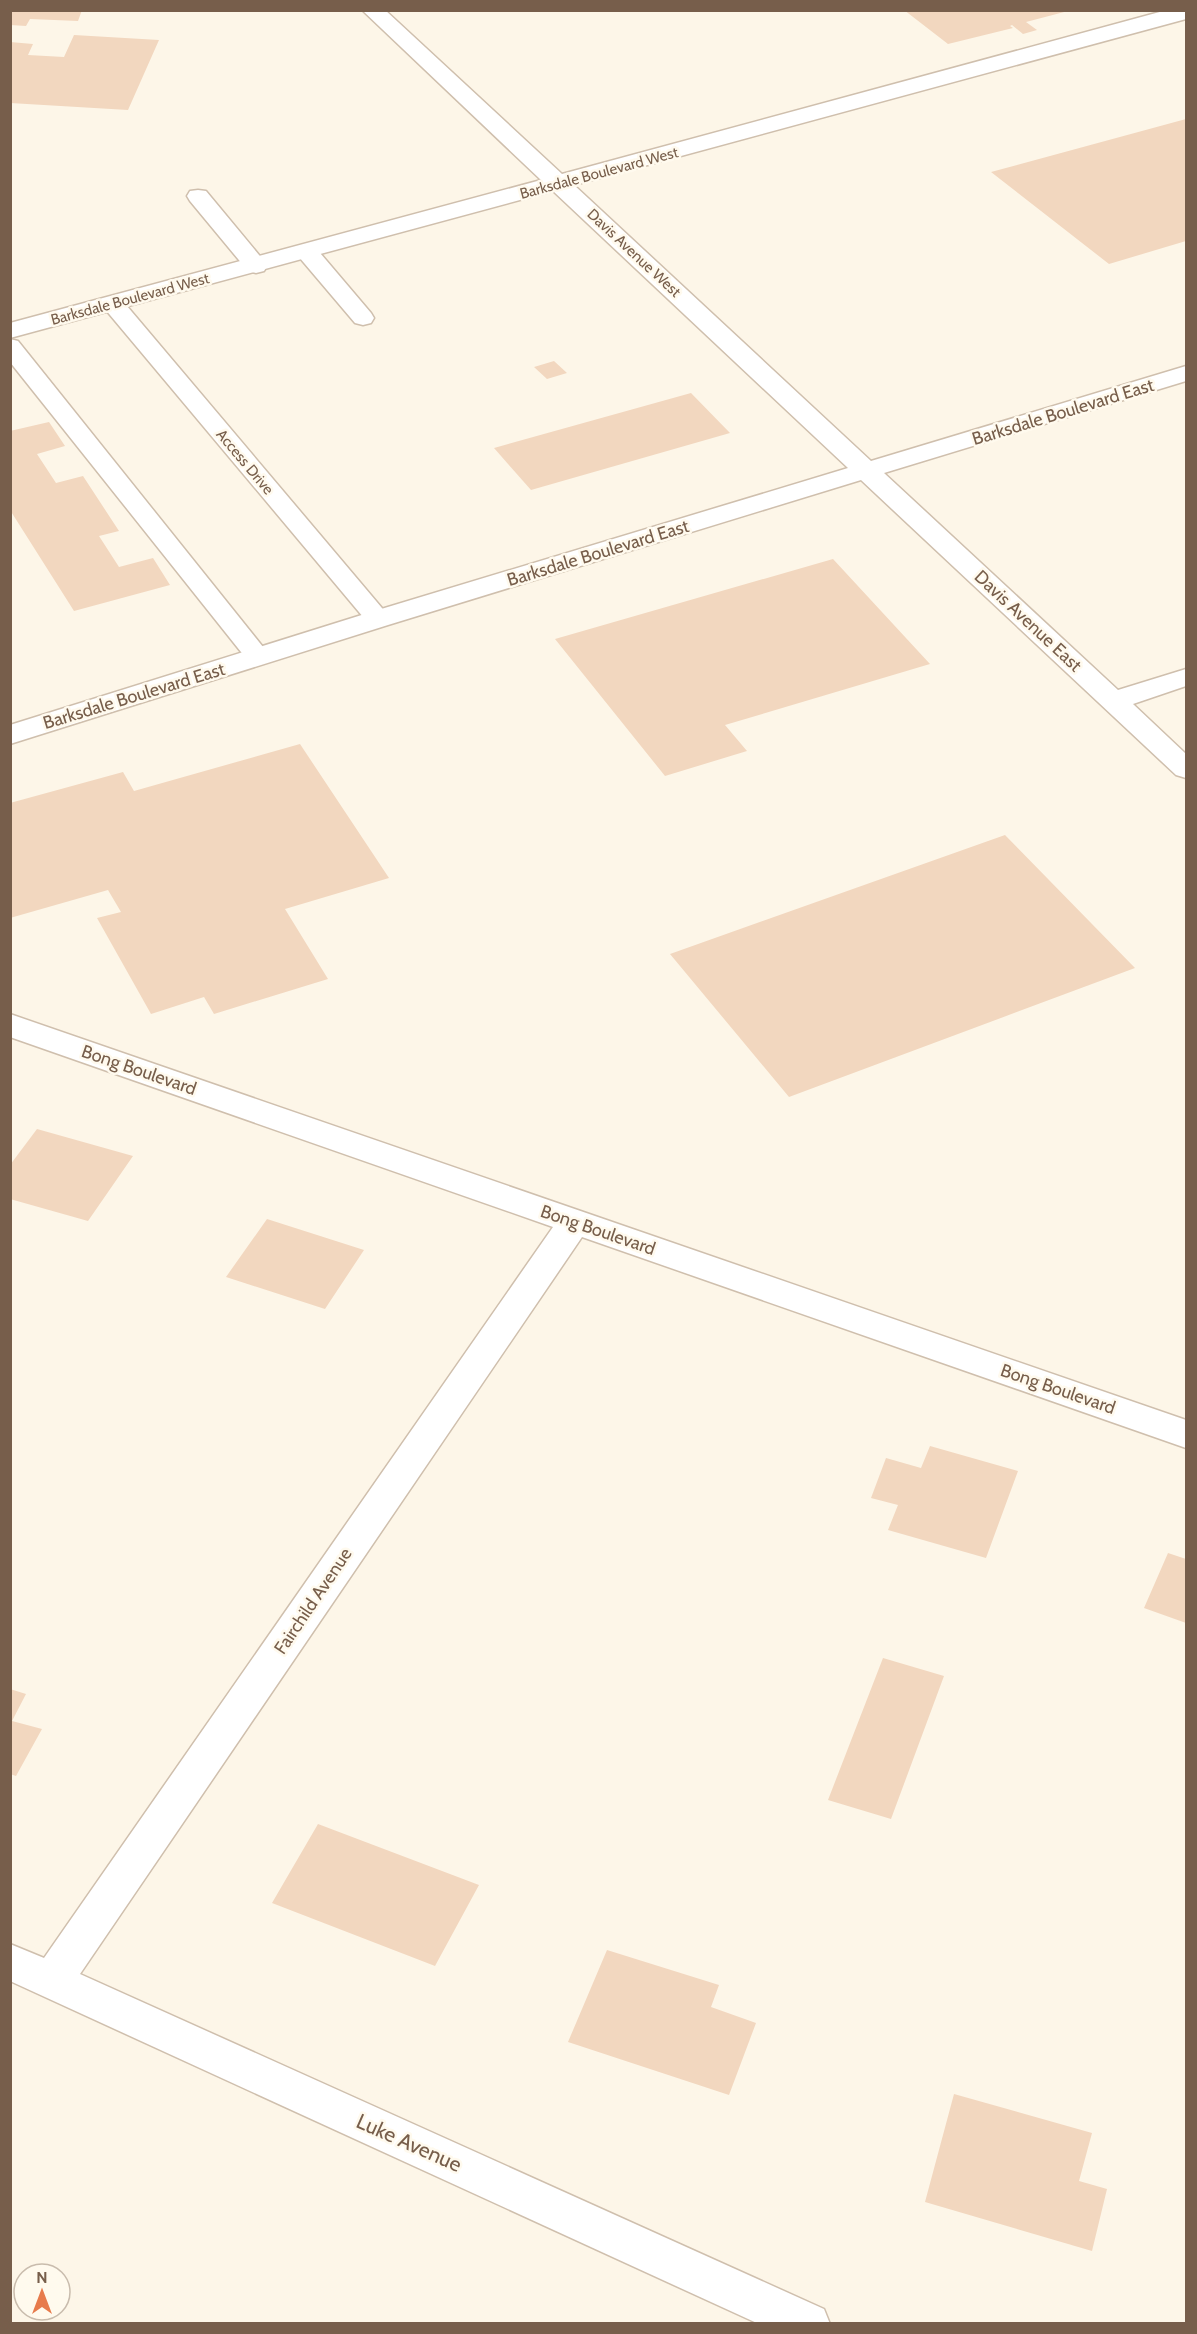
<svg xmlns="http://www.w3.org/2000/svg" width="1197" height="2334" viewBox="0 0 1197 2334" font-family="Cabin,sans-serif">
  <style>
    .building { fill: #f2d7bf }
    .lines { fill: none; stroke-linecap: round; stroke-linejoin: round }
    .lane-casing { stroke: #cfbfad; stroke-width: 3 }
    .street-casing { stroke: #cfbfad; stroke-width: 3 }
    .lane { fill: #fff; fill-rule: evenodd }
    .street { fill: #fff; fill-rule: evenodd }
    .labels { text-anchor: middle; stroke-width: 5; stroke-linejoin: round; paint-order: stroke }
    .far-street-label { font-size: 15px; fill: #775e4b; stroke: #fffaee }
    .street-label { font-size: 18px; fill: #775e4b; stroke: #fffaee }
    .near-street-label { font-size: 21px; fill: #775e4b; stroke: #fffaee }
  </style>
  <rect width="100%" height="100%" fill="#fdf6e8"/>
  <!-- building -->
  <path class="building" d="M10 10H82L78 21 30 19 26 26 10 25Z
    M904 10H1068V11L1026 22 1037 30 1023 34 1012 25 1010 26 1013 28 948 44Z
    M74 35 159 40 128 110 10 103V42L33 44 28 55 64 57Z
    M1186 119V241L1109 264 991 172Z
    M554 361 567 373 547 379 534 367Z
    M691 393 730 433 531 490 494 448Z
    M49 422 65 446 37 454 56 483 83 476 119 531 99 536 119 567 153 558 170 585 74 611 10 510V431Z
    M833 559 930 664 725 725 747 751 665 776 555 639Z
    M300 744 389 878 285 909 328 979 214 1014 204 997 151 1014 97 918 121 912 108 890 10 918V803L123 772 134 791Z
    M1005 835 1135 968 789 1097 670 954Z
    M37 1129 133 1156 88 1221 10 1199V1165Z
    M267 1219 364 1250 325 1309 226 1277Z
    M930 1446 1018 1471 986 1558 888 1530 898 1505 871 1498 886 1458 921 1468Z
    M1168 1553 1186 1559V1623L1144 1608Z
    M883 1658 944 1676 891 1819 828 1800Z
    M10 1689 26 1694 12 1721 42 1729 16 1776 10 1774Z
    M318 1824 479 1885 435 1966 272 1903Z
    M607 1950 719 1985 711 2007 756 2023 729 2095 568 2042Z
    M954 2094 1092 2133 1079 2181 1107 2189 1092 2251 925 2202Z"/>
  <g class="lines">
    <!-- lane casing -->
    <g class="lane-casing">
      <path id="lane" d="M198 190 206 191 264 261 267 266 264 271 256 273 248 271 190 201 187 196 190 191Z
        M307 245 315 247 371 313 374 318 371 323 363 325 355 323 299 257 296 252 299 247Z
        M113 297 121 299 387 614 391 619 387 624 378 627 369 624 105 309 102 304 105 299Z
        M10 339 18 341 267 652 271 657 267 662 258 665 249 662 10 362Z"/>
    </g>
    <!-- street casing -->
    <g class="street-casing">
      <path id="street" d="M362 10H385L562 174 1167 10H1186V19L574 185 871 461 1186 366V381L884 473 1118 690 1186 669V686L1133 704 1186 754V778L1176 775 861 480 388 625 10 744V725L368 613 848 468 553 191 10 338V323L541 180Z
        M10 1014 1186 1420V1448L582 1237 80 1974 824 2309 830 2324H759L10 1981V1944L44 1958 553 1227 10 1037Z"/>
    </g>
    <!-- lane -->
    <use href="#lane" class="lane"/>
    <!-- street -->
    <use href="#street" class="street"/>
  </g>
  <g class="labels">
    <!-- far-street labels -->
    <g class="far-street-label">
      <text transform="translate(599 173) rotate(-15)" y="5">Barksdale Boulevard West</text>
      <text transform="translate(634 253) rotate(43)" y="5">Davis Avenue West</text>
      <text transform="translate(130 299) rotate(-15)" y="5">Barksdale Boulevard West</text>
      <text transform="translate(245 462) rotate(50)" y="5">Access Drive</text>
    </g>
    <!-- street labels -->
    <g class="street-label">
      <text transform="translate(1063 412) rotate(-17)" y="6">Barksdale Boulevard East</text>
      <text transform="translate(598 553) rotate(-17)" y="6">Barksdale Boulevard East</text>
      <text transform="translate(1028 621) rotate(43)" y="6">Davis Avenue East</text>
      <text transform="translate(134 696) rotate(-17)" y="6">Barksdale Boulevard East</text>
      <text transform="translate(139 1070) rotate(19)" y="6">Bong Boulevard</text>
      <text transform="translate(598 1230) rotate(19)" y="6">Bong Boulevard</text>
      <text transform="translate(1058 1389) rotate(19)" y="6">Bong Boulevard</text>
      <text transform="translate(313 1601) rotate(-56)" y="6">Fairchild Avenue</text>
    </g>
    <!-- near-street labels -->
    <g class="near-street-label">
      <text transform="translate(409 2143) rotate(24)" y="7">Luke Avenue</text>
    </g>
  </g>
  <!-- border -->
  <rect width="1197" height="2334" fill="none" stroke="#775e4b" stroke-width="24"/>
  <!-- north arrow -->
  <g transform="translate(42 2292)"><circle r="28" fill="#fffaee" stroke="#c9bcad" stroke-width="1.5"/>
  <path d="M0-4.5L10 22L0 15L-10 22Z" fill="#e77b4c"/>
  <text y="-9" font-size="16" font-weight="bold" text-anchor="middle" fill="#775e4b">N</text>
  </g>
</svg>
